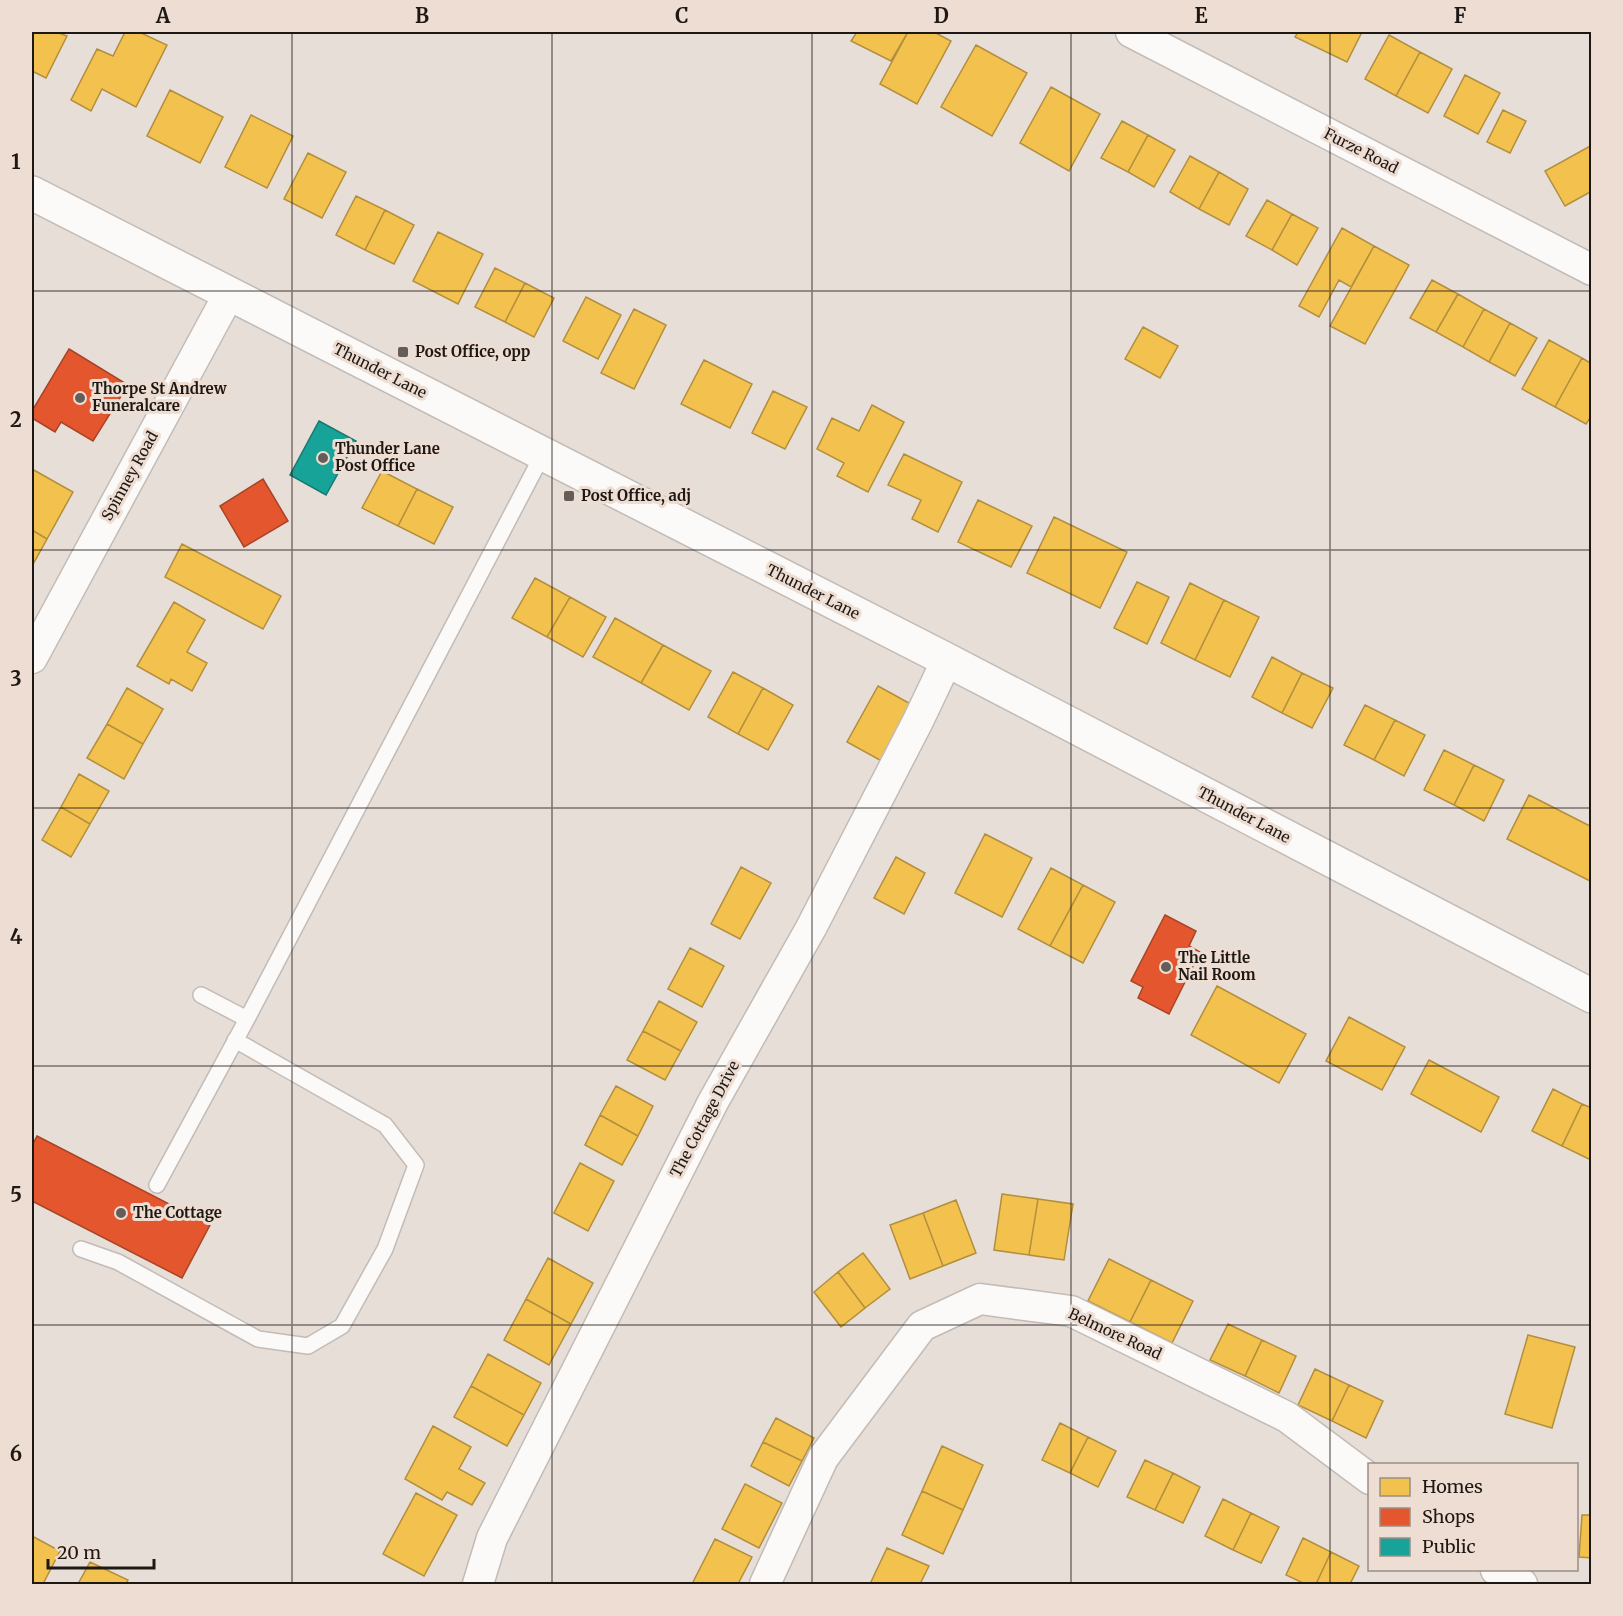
<svg xmlns="http://www.w3.org/2000/svg" width="1623" height="1616" viewBox="0 0 1623 1616" font-family="Merriweather,serif">
  <style>
    .homes { fill: #f2c14e; stroke: #b28e3d; stroke-width: 1.5 }
    .shops { fill: #e4572e; stroke: #a94426; stroke-width: 1.5 }
    .public { fill: #17a398; stroke: #197970; stroke-width: 1.5 }
    .lines { fill: none; stroke-linecap: round; stroke-linejoin: round }
    .service-casing { stroke: #c2bbb6; stroke-width: 18 }
    .minor-casing { stroke: #c2bbb6; stroke-width: 33 }
    .tertiary-casing { stroke: #c2bbb6; stroke-width: 36 }
    .service { stroke: #fbfaf9; stroke-width: 15 }
    .minor { stroke: #fbfaf9; stroke-width: 30 }
    .tertiary { stroke: #fbfaf9; stroke-width: 33 }
    .grid { fill: none; stroke: #1e1814; stroke-width: 1.5; stroke-opacity: 0.55 }
    .poi-dot { fill: #645d59; stroke: #edddd2; stroke-width: 2 }
    .labels { text-anchor: middle; stroke-width: 6; stroke-linejoin: round; paint-order: stroke }
    .street-label { font-size: 15px; fill: #1e1814; stroke: #edddd2 }
    .poi-label { font-size: 15px; font-weight: bold; fill: #1e1814; stroke: #edddd2; text-anchor: start }
    .neatline { fill: none; stroke: #1e1814; stroke-width: 2 }
    .grid-label { font-size: 20px; text-anchor: middle; font-weight: bold; fill: #1e1814 }
  </style>
  <rect width="100%" height="100%" fill="#e7ded8"/>
  <!-- homes -->
  <path class="homes" d="M34 32H56L67 36 46 78 32 71V36Z
    M125 32H139L167 45 136 107 102 89 91 111 71 100 97 49 113 56Z
    M857 32H908L891 61 851 41Z
    M908 32H934L951 41 917 104 880 84Z
    M1298 32H1362L1347 62 1295 37Z
    M1389 35 1420 52 1396 96 1365 79Z
    M976 45 1027 73 992 136 941 107Z
    M1420 52 1452 69 1428 113 1396 96Z
    M1465 75 1500 93 1478 134 1444 116Z
    M1051 87 1100 114 1069 171 1020 143Z
    M170 90 223 117 200 163 147 136Z
    M1503 110 1526 121 1510 153 1487 142Z
    M251 115 293 136 267 188 225 167Z
    M1122 121 1148 135 1128 172 1101 158Z
    M1148 135 1175 150 1154 187 1128 172Z
    M1592 145V191L1565 206 1545 171Z
    M308 153 346 172 322 218 284 199Z
    M1190 156 1219 172 1199 209 1170 192Z
    M1219 172 1248 189 1229 225 1199 209Z
    M356 196 385 210 365 250 336 235Z
    M1267 200 1292 214 1272 250 1246 236Z
    M385 210 414 225 394 264 365 250Z
    M1292 214 1318 228 1297 265 1272 250Z
    M1342 228 1374 246 1351 287 1339 280 1319 317 1299 306Z
    M438 232 483 254 458 304 413 281Z
    M1374 246 1409 265 1365 344 1330 326Z
    M495 268 525 283 505 322 475 307Z
    M1432 280 1458 294 1436 332 1410 318Z
    M525 283 554 298 534 337 505 322Z
    M1458 294 1484 309 1463 347 1436 332Z
    M586 297 621 315 598 359 563 341Z
    M634 309 666 325 634 389 601 373Z
    M1484 309 1510 323 1489 362 1463 347Z
    M1510 323 1537 338 1515 376 1489 362Z
    M1143 327 1178 346 1160 378 1125 359Z
    M1549 340 1582 358 1555 407 1522 389Z
    M1582 358 1592 364V415L1586 424 1555 407Z
    M704 360 752 384 730 428 681 404Z
    M773 391 807 407 785 449 752 433Z
    M872 405 904 422 868 492 837 476 844 463 817 449 832 418 859 431Z
    M904 454 962 482 938 532 912 519 921 500 888 485Z
    M32 469 73 492 47 539 32 530Z
    M382 471 417 489 398 526 362 508Z
    M417 489 453 507 434 544 398 526Z
    M978 500 1032 526 1011 567 958 542Z
    M1054 517 1127 552 1100 608 1027 573Z
    M32 530 47 539 32 566Z
    M182 544 281 596 263 629 165 577Z
    M535 578 570 597 547 637 512 618Z
    M1137 582 1169 597 1147 644 1114 628Z
    M1190 583 1224 600 1195 660 1161 643Z
    M570 597 606 617 583 657 547 637Z
    M1224 600 1259 617 1230 677 1195 660Z
    M174 602 205 620 187 652 207 663 192 691 171 679 169 684 137 666Z
    M615 618 663 645 641 683 593 657Z
    M663 645 711 671 689 710 641 683Z
    M1272 657 1302 673 1282 713 1252 697Z
    M733 672 763 688 738 734 708 717Z
    M1302 673 1333 688 1312 728 1282 713Z
    M878 686 918 708 887 764 847 742Z
    M127 688 163 709 143 744 107 724Z
    M763 688 793 705 768 750 738 734Z
    M1365 705 1395 720 1374 760 1344 745Z
    M1395 720 1425 735 1404 776 1374 760Z
    M107 724 143 744 124 779 87 758Z
    M1444 750 1474 765 1454 805 1424 790Z
    M1474 765 1504 780 1484 821 1454 805Z
    M79 774 109 791 90 824 61 807Z
    M1529 795 1592 827V882L1507 839Z
    M61 807 90 824 71 857 42 840Z
    M985 834 1032 858 1002 917 955 893Z
    M896 857 925 873 904 914 874 898Z
    M741 867 771 883 740 939 711 924Z
    M1051 868 1083 885 1050 946 1018 929Z
    M1083 885 1115 902 1083 963 1050 946Z
    M690 948 724 966 702 1007 668 989Z
    M1217 986 1306 1034 1279 1083 1191 1035Z
    M659 1001 697 1022 681 1051 643 1031Z
    M1349 1017 1405 1047 1382 1090 1326 1061Z
    M643 1031 681 1051 665 1080 627 1060Z
    M1429 1060 1499 1097 1481 1132 1411 1094Z
    M616 1086 653 1106 638 1136 600 1115Z
    M1553 1089 1582 1104 1562 1146 1532 1131Z
    M1582 1104 1592 1108 1591 1160 1562 1146Z
    M600 1115 638 1136 622 1165 585 1145Z
    M580 1163 614 1181 588 1231 554 1213Z
    M1002 1194 1038 1199 1029 1255 994 1250Z
    M1038 1199 1073 1204 1064 1260 1029 1255Z
    M956 1200 976 1253 943 1266 923 1213Z
    M923 1213 943 1266 910 1279 890 1225Z
    M863 1253 890 1289 865 1308 838 1272Z
    M548 1258 593 1283 571 1324 526 1299Z
    M1109 1259 1151 1280 1130 1322 1088 1301Z
    M838 1272 865 1308 841 1327 814 1292Z
    M1151 1280 1193 1301 1172 1343 1130 1322Z
    M526 1299 571 1324 549 1365 504 1340Z
    M1228 1324 1262 1340 1245 1376 1210 1360Z
    M1528 1335 1575 1347 1552 1428 1505 1414Z
    M1262 1340 1296 1356 1279 1393 1245 1376Z
    M488 1354 541 1383 524 1415 471 1386Z
    M1315 1369 1349 1385 1332 1421 1298 1405Z
    M1349 1385 1383 1401 1366 1438 1332 1421Z
    M471 1386 524 1415 507 1446 454 1417Z
    M776 1418 814 1438 802 1461 763 1442Z
    M1060 1423 1088 1437 1070 1473 1042 1460Z
    M433 1426 471 1447 459 1469 485 1483 472 1505 447 1492 442 1500 405 1479Z
    M1088 1437 1116 1451 1098 1487 1070 1473Z
    M763 1442 802 1461 789 1486 751 1466Z
    M942 1446 983 1465 963 1510 922 1491Z
    M1145 1460 1173 1473 1155 1510 1127 1497Z
    M1173 1473 1200 1487 1183 1523 1155 1510Z
    M745 1484 782 1503 759 1548 722 1529Z
    M922 1491 963 1510 943 1554 902 1535Z
    M416 1493 457 1515 424 1576 383 1554Z
    M1223 1499 1251 1513 1233 1550 1205 1536Z
    M1251 1513 1279 1527 1261 1563 1233 1550Z
    M1582 1515H1592V1558L1579 1557Z
    M32 1536 60 1551 43 1584H32Z
    M1303 1538 1331 1552 1316 1584H1305L1286 1575Z
    M715 1539 752 1557 738 1584H692Z
    M887 1548 929 1566 920 1584H870Z
    M1331 1552 1359 1566 1350 1584H1316Z
    M90 1562 128 1580 126 1584H78Z"/>
  <!-- shops -->
  <path class="shops" d="M69 349 128 385 93 441 61 422 55 432 32 418V411Z
    M263 479 288 521 244 547 220 506Z
    M1165 915 1196 931 1189 946 1200 952 1169 1014 1138 998 1143 987 1131 981Z
    M37 1136 210 1225 182 1278 32 1201V1146Z"/>
  <!-- public -->
  <path class="public" d="M319 421 356 441 326 495 290 475Z"/>
  <g class="lines">
    <!-- service casing -->
    <g class="service-casing">
      <path id="service" d="M201 995 247 1019
        M157 1185 247 1019 543 454
        M81 1249 118 1262 258 1339 308 1346 342 1326 385 1249 416 1165 385 1125 235 1040"/>
    </g>
    <!-- minor casing -->
    <g class="minor-casing">
      <path id="minor" d="M1131 32 1592 270
        M32 658 229 294
        M1496 1570 1522 1584
        M478 1584 492 1538 713 1102 811 928 918 721 947 660
        M765 1584 823 1458 922 1326 980 1299 1071 1311 1287 1417 1370 1479"/>
    </g>
    <!-- tertiary casing -->
    <g class="tertiary-casing">
      <path id="tertiary" d="M32 193 947 660 1592 996"/>
    </g>
    <!-- service -->
    <use href="#service" class="service"/>
    <!-- minor -->
    <use href="#minor" class="minor"/>
    <!-- tertiary -->
    <use href="#tertiary" class="tertiary"/>
  </g>
  <!-- grid -->
  <path class="grid" d="M292 32V1584M552 32V1584M812 32V1584M1071 32V1584M1330 32V1584M32 291H1592M32 550H1592M32 808H1592M32 1066H1592M32 1325H1592"/>
  <!-- markers -->
  <g class="poi-dot">
    <rect x="397" y="346" width="12" height="12" rx="3"/>
    <circle cx="80" cy="398" r="6"/>
    <circle cx="323" cy="458" r="6"/>
    <rect x="563" y="490" width="12" height="12" rx="3"/>
    <circle cx="1166" cy="967" r="6"/>
    <circle cx="121" cy="1213" r="6"/>
  </g>
  <g class="labels">
    <!-- street labels -->
    <g class="street-label">
      <text transform="translate(1361 151) rotate(27)" y="5">Furze Road</text>
      <text transform="translate(380 371) rotate(27)" y="5">Thunder Lane</text>
      <text transform="translate(130 476) rotate(-61)" y="5">Spinney Road</text>
      <text transform="translate(813 592) rotate(27)" y="5">Thunder Lane</text>
      <text transform="translate(1244 815) rotate(28)" y="5">Thunder Lane</text>
      <text transform="translate(705 1119) rotate(-62)" y="5">The Cottage Drive</text>
      <text transform="translate(1115 1334) rotate(25)" y="5">Belmore Road</text>
    </g>
    <!-- poi labels -->
    <g class="poi-label">
      <text x="415" y="357">Post Office, opp</text>
      <text x="92" y="394">Thorpe St Andrew<tspan x="92" dy="17">Funeralcare</tspan></text>
      <text x="335" y="454">Thunder Lane<tspan x="335" dy="17">Post Office</tspan></text>
      <text x="581" y="501">Post Office, adj</text>
      <text x="1178" y="963">The Little<tspan x="1178" dy="17">Nail Room</tspan></text>
      <text x="133" y="1218">The Cottage</text>
    </g>
  </g>
  <!-- border -->
  <rect width="1623" height="1616" fill="none" stroke="#edddd2" stroke-width="66"/>
  <!-- legend -->
  <rect x="1368" y="1463" width="210" height="108" fill="#edddd2" stroke="#9a8e86" stroke-width="1.5"/>
  <rect x="1380" y="1478" width="30" height="18" fill="#f2c14e" stroke="#9a8e86" stroke-width="1.5"/>
  <text x="1422" y="1493" font-size="18" fill="#1e1814">Homes</text>
  <rect x="1380" y="1508" width="30" height="18" fill="#e4572e" stroke="#9a8e86" stroke-width="1.5"/>
  <text x="1422" y="1523" font-size="18" fill="#1e1814">Shops</text>
  <rect x="1380" y="1538" width="30" height="18" fill="#17a398" stroke="#9a8e86" stroke-width="1.5"/>
  <text x="1422" y="1553" font-size="18" fill="#1e1814">Public</text>
  <!-- scale -->
  <path d="M48 1559v9h106v-9" fill="none" stroke="#1e1814" stroke-width="3"/>
  <text x="57" y="1559" font-size="18" fill="#1e1814" stroke="#edddd2" stroke-width="4.5" paint-order="stroke">20 m</text>
  <rect x="33" y="33" width="1557" height="1550" class="neatline"/>
  <g class="grid-label">
    <text x="163" y="23">A</text>
    <text x="422" y="23">B</text>
    <text x="682" y="23">C</text>
    <text x="941" y="23">D</text>
    <text x="1201" y="23">E</text>
    <text x="1460" y="23">F</text>
    <text x="16" y="169">1</text>
    <text x="16" y="427">2</text>
    <text x="16" y="686">3</text>
    <text x="16" y="944">4</text>
    <text x="16" y="1202">5</text>
    <text x="16" y="1461">6</text>
  </g>
</svg>
